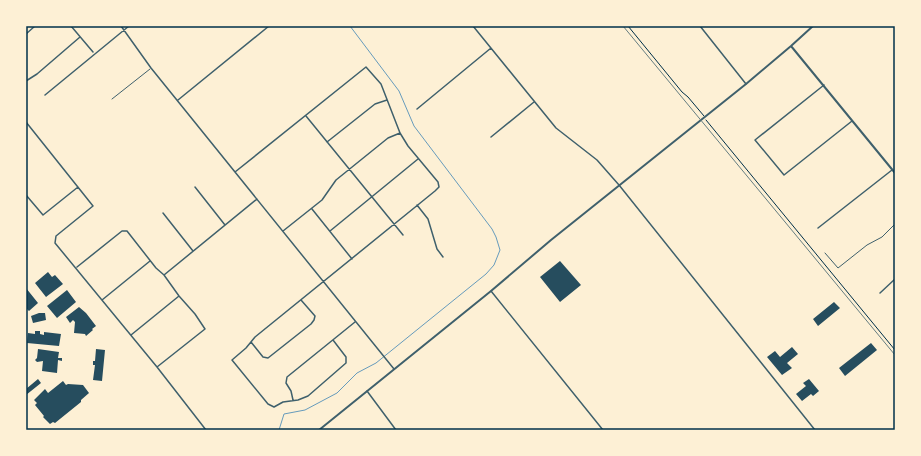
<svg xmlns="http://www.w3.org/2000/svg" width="921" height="456" viewBox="0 0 921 456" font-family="'DM Sans',sans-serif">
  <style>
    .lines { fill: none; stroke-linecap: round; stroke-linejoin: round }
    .stream { stroke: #669bbc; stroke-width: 1 }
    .building { fill: #264d5e }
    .path { stroke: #003049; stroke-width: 1 }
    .service { stroke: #3f606c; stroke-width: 1 }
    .minor { stroke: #3f606c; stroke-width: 1.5 }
    .tertiary { stroke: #3f606c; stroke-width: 2 }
    .rail { stroke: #657d81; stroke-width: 1 }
    .neatline { fill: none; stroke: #003049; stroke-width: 1.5 }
  </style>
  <rect width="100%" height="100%" fill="#fdf0d5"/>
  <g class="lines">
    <!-- stream -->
    <path class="stream" d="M279 430 284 414 305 410 337 393 357 373 376 363 486 274 494 265 500 250 496 237 492 229 414 126 399 91 350 26"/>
  </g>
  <!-- building -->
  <path class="building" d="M560 261 581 285 560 302 540 277Z
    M48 272 52 277 55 275 63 284 46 297 35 283Z
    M26 288 38 303 29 311 26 308Z
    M67 290 76 302 57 318 47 306Z
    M834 302 840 308 818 326 813 319Z
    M79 307 86 313 96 326 92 329 93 330 86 336 85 334 74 333 75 322 73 320 70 323 66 317Z
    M39 313H45L46 320 33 323 31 316Z
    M35 331H40V334L44 335V332L61 334 59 346 27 343 28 333 35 334Z
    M871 343 877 350 845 376 839 368Z
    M792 347 798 354 787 363 792 368 782 375 767 357 775 351 780 357Z
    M38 349 59 352 58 358H62V361L58 360 57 373 42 371 43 361 37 362 35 360 37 358Z
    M96 349 105 350 102 381 93 380 95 365H93V361H95Z
    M38 379 41 383 26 395V389Z
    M809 379 819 391 813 396 811 394 802 401 796 394 806 386 803 383Z
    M63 381 66 385 68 384 83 385 89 393 81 400V402L55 423 53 422 50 424 43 417 44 416 35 405 37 403 34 400 45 389 48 393Z"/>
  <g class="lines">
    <!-- path -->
    <path class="path" d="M628 26 682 92 688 97 704 116
      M706 120 895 350"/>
    <!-- service -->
    <path class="service" d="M112 99 150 69
      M825 253 838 268 867 245 882 237 895 224"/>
    <!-- minor -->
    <path class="minor" d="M71 26 93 52
      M121 26 151 68 394 369
      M473 26 556 128 597 160 619 185 815 430
      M700 26 746 84
      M26 34 35 26
      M26 81 37 74 80 37
      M824 85 755 140 784 175 852 121
      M45 95 129 26
      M178 100 269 26
      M417 109 491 48
      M306 116 403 235
      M26 122 93 206 56 236 55 243 157 367 206 430
      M491 137 534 102
      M327 142 375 104 387 100
      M235 172 366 67 381 84 400 133 408 146 438 182 439 187 435 191 255 337 246 348 232 360 268 404 274 407 283 402 298 400 308 396 346 363V357L333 340
      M195 187 225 225
      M26 195 43 215 78 187
      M417 205 428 219 437 249 443 257
      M312 209 352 259
      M163 213 193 251
      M818 228 892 170
      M283 231 322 200 336 180 388 138 400 133
      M330 231 418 159
      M77 267 122 231H127L156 268 164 275 179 296 195 314 205 329 157 367
      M164 275 257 199
      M491 291 603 430
      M880 293 895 279
      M102 300 150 261
      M131 335 179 296
      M251 342 263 357 268 358 311 324 314 320 315 316 301 300
      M367 391 396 430
      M293 400 291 391 286 383 287 377 355 322"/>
    <!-- tertiary -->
    <path class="tertiary" d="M791 46 895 173
      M319 430 491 291 551 240 746 84 791 46 813 26"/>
    <!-- rail -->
    <path class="rail" d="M623 26 895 355"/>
  </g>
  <!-- border -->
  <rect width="921" height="456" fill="none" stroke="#fdf0d5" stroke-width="54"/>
  <rect x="27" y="27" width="867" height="402" class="neatline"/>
</svg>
